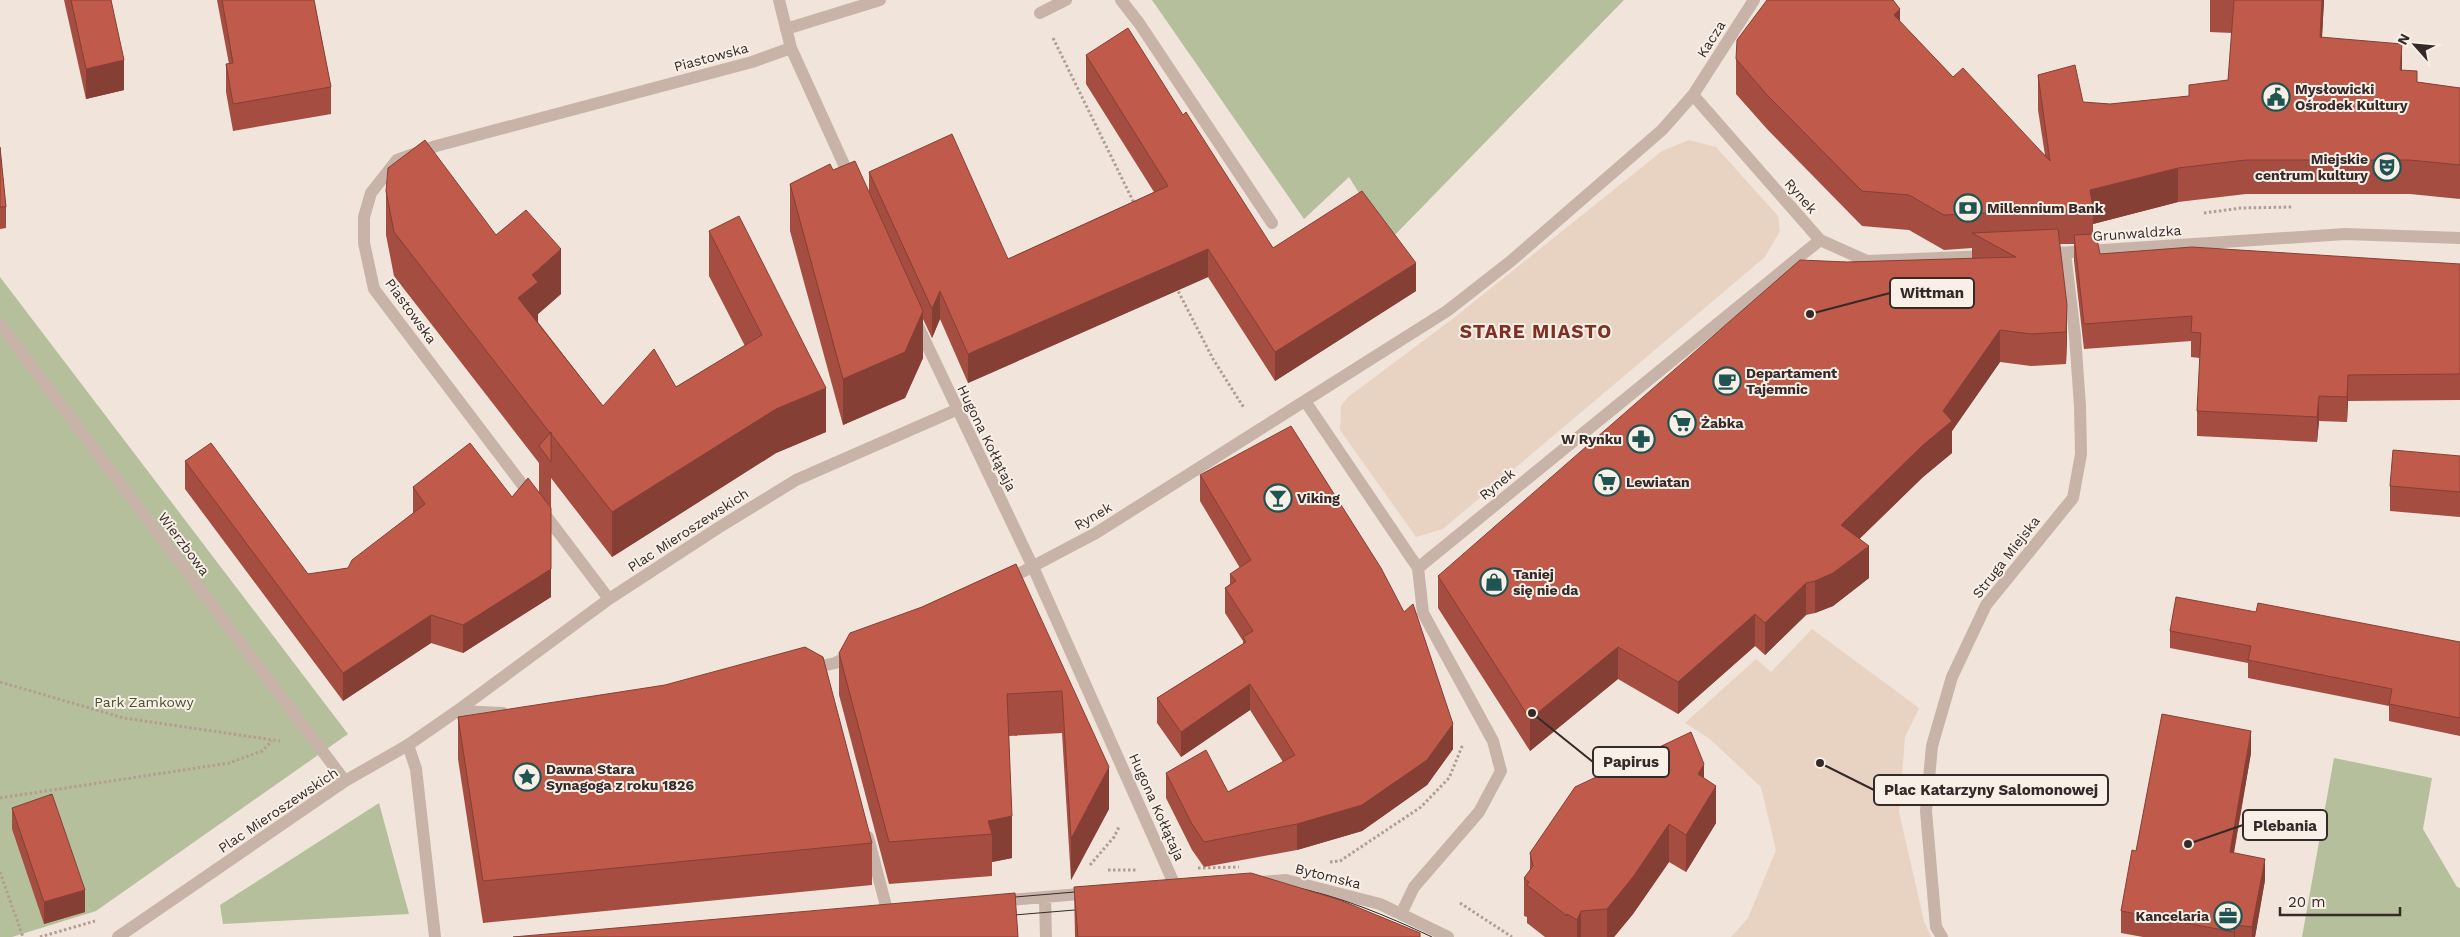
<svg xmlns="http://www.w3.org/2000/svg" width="2460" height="937" viewBox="0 0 2460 937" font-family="'Work Sans',sans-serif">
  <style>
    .green { fill: #b6bf9c }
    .plaza { fill: #e8d3c3 }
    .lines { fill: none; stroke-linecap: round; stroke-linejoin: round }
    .path { stroke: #b39d92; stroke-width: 3; stroke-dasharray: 2.5 2.5; stroke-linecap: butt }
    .service { stroke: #c8b3a8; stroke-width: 12 }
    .minor { stroke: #c8b3a8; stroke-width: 12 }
    .tram { stroke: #352a28; stroke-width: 1 }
    .wall { fill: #a54d40 }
    .shaded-wall { fill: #863f34 }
    .building { fill: #c05a4a; stroke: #863f34 }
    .labels { text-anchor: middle; stroke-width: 4; stroke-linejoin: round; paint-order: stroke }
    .street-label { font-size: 14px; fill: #352a28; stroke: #f8efe7 }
    .poi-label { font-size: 14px; font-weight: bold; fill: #352a28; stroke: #f8efe7; text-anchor: start }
    .park-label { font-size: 14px; fill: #48522d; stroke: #f8efe7 }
    .district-label { font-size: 19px; font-weight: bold; letter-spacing: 1px; fill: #803125; stroke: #f8efe7 }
    .leader { fill: none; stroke: #352a28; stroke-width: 2 }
    .callout-dot { fill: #352a28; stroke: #f8efe7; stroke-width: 2 }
    .callout { fill: #f8efe7; stroke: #352a28; stroke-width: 2 }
    .callout-label { font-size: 15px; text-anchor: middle; font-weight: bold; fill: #352a28 }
  </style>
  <rect width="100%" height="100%" fill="#f0e4db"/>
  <!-- green -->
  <path class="green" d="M1152 0H1624L1389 241 1349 177 1304 219Z
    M0 277 348 734 96 911 12 937H0Z
    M2334 758 2432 778 2423 829 2457 887 2460 888V937H2302Z
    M379 803 409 914 223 924 220 905Z"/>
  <!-- plaza -->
  <path class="plaza" d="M1689 140 1716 147 1778 216 1780 231 1765 257 1443 529 1416 537 1340 430 1341 406 1348 397 1455 317 1662 151Z
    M1812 629 1919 708 1905 737 1899 812 1924 921 1931 937H1731L1748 918 1776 850 1761 787 1710 739 1685 723 1756 659 1771 672Z"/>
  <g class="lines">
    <!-- path -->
    <path class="path" d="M1053 38 1135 205
      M2204 213 2241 208 2292 207
      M1176 287 1213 359 1244 408
      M0 682 124 718 280 741
      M0 798 229 763 262 751 272 741
      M1330 862 1340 861 1421 807 1449 778 1463 744
      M1090 865 1114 837 1119 827
      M1198 868 1239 867
      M1108 870H1137
      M0 872 23 937
      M1460 903 1512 937
      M40 937 95 921"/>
    <!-- service -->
    <path class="service" d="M1121 0 1139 23 1272 223
      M1040 13 1066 0
      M786 29 880 0
      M408 745 416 769 435 937
      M1942 937 1936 927 1926 811 1932 746 1952 677 1986 605 2073 498 2081 454 2080 406 2075 336 2065 253"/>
    <!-- minor -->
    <path class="minor" d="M779 0 791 48 851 180
      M1693 95 1754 0
      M2043 254 2345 234 2460 238
      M0 324 345 781
      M917 324 1033 567 1176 888
      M1305 401 1418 568 1423 613 1493 741 1501 771 1479 812 1414 887 1401 914
      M1418 568 1820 240
      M1005 581 1096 533 1447 311 1511 261 1662 130 1693 95 1820 240 1867 261 1988 256
      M609 599 374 289 364 243V217L371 193 397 160 436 146 752 62 791 48
      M809 669 835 663 854 654
      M457 711 503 713
      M868 837 887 910
      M1261 882 1286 880 1380 904 1448 937
      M1045 898 1046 937
      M999 901 1091 893
      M118 937 345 781 408 745 457 711 609 599 718 528 796 480 956 410"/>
    <!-- tram -->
    <path class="tram" d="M1289 886C1340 896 1385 915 1432 937
      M1003 898 1087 891
      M1002 916 1087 909"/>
  </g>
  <!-- wall -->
  <path class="wall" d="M64 0H111L124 90 86 99Z
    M217 0H314L331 87V114L233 131 226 92V64H229Z
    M2210 0H2324L2322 38 2402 70 2417 82 2460 88V199L2410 194H2246L2178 202 2093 224V234L2100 254 2460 264V400L2348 401 2347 422 2319 421 2317 442 2197 436V411L2200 358 2191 357V341L2084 349 2074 261V244H2060L2067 337 2066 364 2031 366 2000 362 1952 431V453L1923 477 1859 539 1869 578 1833 606 1815 613 1806 615 1765 655 1755 646 1678 714 1618 679 1530 751 1438 608V576L1847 262 1972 259V248L1944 250 1909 230 1862 226 1767 129 1736 94V59L1900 22 1953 77 2045 155 2038 110V75L2083 102 2110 104 2189 96 2228 80 2232 33 2210 32Z
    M1086 55 1183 115 1273 248 1416 291 1275 381 1208 277 968 383 940 319 932 338 923 319V358L905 398 843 425 790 231V184L833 170 869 193V172L1008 259 1154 192 1086 84Z
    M0 147 6 207V228L0 229Z
    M386 191 496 235 561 294 538 314V322L603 406 676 387 745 346 709 276V231L826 432 776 453 612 557 551 478V597L463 653 431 643 343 701 185 489V461L308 574 348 568 413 513V487L512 497 539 492V463L394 276 386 235Z
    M2460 456V517L2390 511V486Z
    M1200 475 1453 749 1427 785 1362 831 1297 850 1204 867 1192 850 1166 798V773L1228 792 1283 762 1250 710 1181 757 1157 723V698L1243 644V641L1225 613V588L1230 584V574L1240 568 1200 501Z
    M1016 564 1109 809 1071 880 1062 733 1009 736 1012 858 992 862V876L889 884 839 695V653L922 607Z
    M2256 612 2460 642V736L2389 721V706L2248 678V663L2170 648V631Z
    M458 717 872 843V885L483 923 458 759Z
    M2251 753 2234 853 2265 880 2255 937H2143L2121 933V911L2136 851Z
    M1704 779 1716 823 1686 872 1669 862 1633 914 1614 937H1545L1527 923V917L1524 916V878L1530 870V853Z
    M12 808 85 912 44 924 12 829Z
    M1074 887 1420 937H1075Z"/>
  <!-- shaded-wall -->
  <path class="shaded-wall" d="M2322 0H2324L2320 72V37Z
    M1900 9V44L1894 15Z
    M2402 44V79L2400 70Z
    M124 60V90L86 99V69Z
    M2178 168V202L2093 224V208L2090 190Z
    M561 249V294L538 314V326L518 298 532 275Z
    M1208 249V277L968 383V354Z
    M1416 263V291L1275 381V352Z
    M940 291V319L932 338V309Z
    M2067 305V337L2066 364V332Z
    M923 311V358L905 398 843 425V379Z
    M2000 330V362L1952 431V453L1923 477 1841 557V525L1943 411Z
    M2348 375V401L2347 422V397Z
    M826 388V432L776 453 612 557V512L776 409Z
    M2319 396V421L2317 442V417Z
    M1869 546V578L1833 606 1815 613V581Z
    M551 569V597L463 653V625Z
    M1806 583V615L1765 655V623Z
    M1755 614V646L1678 714V682Z
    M431 615V643L343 701V673Z
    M1618 647V679L1530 751V719Z
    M1250 684V710L1181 757V732Z
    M1453 724V749L1427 785 1362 831 1297 850V824Z
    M2251 731V753L2230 873V852Z
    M1704 764V801L1698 774Z
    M1109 767V809L1071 880V839Z
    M1716 786V823L1686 872V835Z
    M1012 816V858L992 862V834L988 821Z
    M1669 824V862L1633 914 1614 937H1607V909Z
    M2265 859V880L2255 937H2252V927Z
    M85 890V912L44 924V902Z
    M1581 911V937H1577V920Z
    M2235 925V937H2234V932Z"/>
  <!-- building -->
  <path class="building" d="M71 0H111L124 60 86 69Z
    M222 0H314L331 87 233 104 226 64 233 63Z
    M1767 0H1893L1900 9 1894 15 1953 77 1963 68 2050 161 2038 75 2075 65 2083 102 2110 104 2189 96V85L2228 80 2234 0H2322L2320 37 2402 44 2400 70 2417 71V82L2460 88V165L2410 160H2246L2178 168 2090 190 2093 208 1944 215 1909 195 1862 191 1767 95 1736 59 1737 40Z
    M1128 28 1183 115 1186 112 1273 248 1362 191 1416 263 1275 352 1208 249 968 354 940 291 932 309 869 172 952 134 1008 259 1168 186 1086 55Z
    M425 140 496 235 526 210 561 249 532 275 538 282 518 298 603 406 654 349 676 387 762 335 709 231 739 216 826 388 776 409 612 512 551 434V432L550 433 394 232 386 191 388 168Z
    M0 147 6 207H0Z
    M855 161 923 311 905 352 843 379 790 184 830 164 833 170Z
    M2058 229 2067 305 2066 332 2031 334 2000 330 1943 411 1952 421 1923 445 1841 525 1869 546 1833 573 1815 581 1806 583 1765 623 1755 614 1678 682 1618 647 1530 719 1438 576 1800 260 1847 262 2016 257 1972 233Z
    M2096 234 2100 254 2192 247 2460 264V374L2348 375 2347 397 2319 396 2317 417 2197 411 2201 333 2191 332 2192 316 2084 324 2074 235Z
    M1291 426 1381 568 1404 612 1413 604 1453 724 1427 760 1362 805 1297 824 1204 842 1192 824 1166 773 1206 750 1228 792 1295 755 1250 684 1181 732 1157 698 1246 642 1243 637 1253 631 1225 588 1236 581 1230 574 1251 560 1200 475Z
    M551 432V462L539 446Z
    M211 443 308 574 348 568 352 560 425 504 413 487 470 443 512 497 528 478 551 508V569L463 625 431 615 343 673 185 461Z
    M2393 450 2460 456V492L2390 486Z
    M1016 564 1109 767 1071 839 1062 691 1007 694 1012 816 988 821 992 834 889 842 839 653 850 633 922 607Z
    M2176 597 2256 612 2258 603 2460 642V718L2389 704 2392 689 2248 660 2251 646 2170 631Z
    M805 647 823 657 872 843 483 881 458 717 665 685Z
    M2162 714 2251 731 2230 852 2265 859 2252 927 2235 925 2234 932 2121 911 2132 850 2136 851Z
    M1691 732 1704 764 1698 774 1716 786 1686 835 1669 824 1633 877 1607 909 1581 911 1577 920 1567 914V916L1527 885 1529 882 1524 878 1533 866 1530 853 1575 787Z
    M52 794 85 890 44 902 12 808Z
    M1251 873 1340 900 1420 933V937H1078L1074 887Z
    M1015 893 1018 937H513Z"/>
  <!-- icons -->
  <defs>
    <g id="civic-ring" transform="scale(1.4375)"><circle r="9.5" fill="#f8efe7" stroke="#1f5452" stroke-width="1.5"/><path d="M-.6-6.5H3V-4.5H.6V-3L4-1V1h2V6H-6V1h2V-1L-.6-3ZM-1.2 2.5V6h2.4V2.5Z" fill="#1f5452"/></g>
    <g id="theatre-ring" transform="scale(1.4375)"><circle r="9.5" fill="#f8efe7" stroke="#1f5452" stroke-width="1.5"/><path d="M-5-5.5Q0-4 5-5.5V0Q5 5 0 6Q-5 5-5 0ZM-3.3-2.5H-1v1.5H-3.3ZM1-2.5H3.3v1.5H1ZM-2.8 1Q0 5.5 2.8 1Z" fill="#1f5452"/></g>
    <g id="bank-ring" transform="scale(1.4375)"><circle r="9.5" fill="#f8efe7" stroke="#1f5452" stroke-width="1.5"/><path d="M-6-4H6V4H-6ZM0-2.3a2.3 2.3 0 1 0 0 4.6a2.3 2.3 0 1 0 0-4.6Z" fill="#1f5452"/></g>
    <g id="cafe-ring" transform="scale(1.4375)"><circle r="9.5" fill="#f8efe7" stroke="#1f5452" stroke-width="1.5"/><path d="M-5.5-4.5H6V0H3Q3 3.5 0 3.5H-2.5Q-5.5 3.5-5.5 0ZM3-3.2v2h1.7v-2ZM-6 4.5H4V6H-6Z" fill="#1f5452"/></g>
    <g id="supermarket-ring" transform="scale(1.4375)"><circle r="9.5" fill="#f8efe7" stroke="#1f5452" stroke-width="1.5"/><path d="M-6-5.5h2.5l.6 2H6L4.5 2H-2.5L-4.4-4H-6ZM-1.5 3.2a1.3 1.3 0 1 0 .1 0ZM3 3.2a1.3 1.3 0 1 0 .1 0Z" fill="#1f5452"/></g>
    <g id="pharmacy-ring" transform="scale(1.4375)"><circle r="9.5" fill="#f8efe7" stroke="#1f5452" stroke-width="1.5"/><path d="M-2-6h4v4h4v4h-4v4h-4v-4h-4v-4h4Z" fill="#1f5452"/></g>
    <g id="bar-ring" transform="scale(1.4375)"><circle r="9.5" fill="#f8efe7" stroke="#1f5452" stroke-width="1.5"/><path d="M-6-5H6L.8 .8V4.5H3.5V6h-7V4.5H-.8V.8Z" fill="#1f5452"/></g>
    <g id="shop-ring" transform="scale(1.4375)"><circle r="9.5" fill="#f8efe7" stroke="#1f5452" stroke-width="1.5"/><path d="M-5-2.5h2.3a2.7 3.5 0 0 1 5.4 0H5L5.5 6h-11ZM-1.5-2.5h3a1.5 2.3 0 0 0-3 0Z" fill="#1f5452"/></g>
    <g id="sight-ring" transform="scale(1.4375)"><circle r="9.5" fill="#f8efe7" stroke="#1f5452" stroke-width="1.5"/><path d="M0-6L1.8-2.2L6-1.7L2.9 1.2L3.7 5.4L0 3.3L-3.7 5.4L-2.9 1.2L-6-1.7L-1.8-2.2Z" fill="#1f5452"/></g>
    <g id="office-ring" transform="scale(1.4375)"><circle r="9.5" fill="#f8efe7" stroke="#1f5452" stroke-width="1.5"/><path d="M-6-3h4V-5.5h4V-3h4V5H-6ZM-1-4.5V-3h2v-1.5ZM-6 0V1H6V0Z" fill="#1f5452"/></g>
  </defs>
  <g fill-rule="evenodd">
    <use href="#civic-ring" x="2276" y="97"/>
    <use href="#theatre-ring" x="2387" y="167"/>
    <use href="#bank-ring" x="1968" y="208"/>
    <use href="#cafe-ring" x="1727" y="381"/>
    <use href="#supermarket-ring" x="1682" y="423"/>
    <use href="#pharmacy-ring" x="1641" y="439"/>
    <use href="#supermarket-ring" x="1607" y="482"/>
    <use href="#bar-ring" x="1278" y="498"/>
    <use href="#shop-ring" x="1494" y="582"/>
    <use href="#sight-ring" x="527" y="777"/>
    <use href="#office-ring" x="2228" y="916"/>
  </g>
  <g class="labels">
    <!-- street labels -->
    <g class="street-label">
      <text transform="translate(1711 39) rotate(-58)" y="5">Kacza</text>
      <text transform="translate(711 57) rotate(-15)" y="5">Piastowska</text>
      <text transform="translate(1801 196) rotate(49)" y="5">Rynek</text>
      <text transform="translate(2137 233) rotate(-4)" y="5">Grunwaldzka</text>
      <text transform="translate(411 311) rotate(54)" y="5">Piastowska</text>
      <text transform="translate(987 438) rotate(64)" y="5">Hugona Kołłątaja</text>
      <text transform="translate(1497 484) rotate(-39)" y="5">Rynek</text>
      <text transform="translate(1093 516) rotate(-30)" y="5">Rynek</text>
      <text transform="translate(688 530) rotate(-33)" y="5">Plac Mieroszewskich</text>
      <text transform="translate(184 544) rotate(53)" y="5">Wierzbowa</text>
      <text transform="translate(2006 557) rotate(-52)" y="5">Struga Miejska</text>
      <text transform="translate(1157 807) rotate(66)" y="5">Hugona Kołłątaja</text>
      <text transform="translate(278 810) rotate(-34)" y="5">Plac Mieroszewskich</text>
      <text transform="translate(1328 876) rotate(14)" y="5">Bytomska</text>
    </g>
    <!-- poi labels -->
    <g class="poi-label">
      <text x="2295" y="94">Mysłowicki<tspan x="2295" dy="16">Ośrodek Kultury</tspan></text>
      <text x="2368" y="164" text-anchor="end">Miejskie<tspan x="2368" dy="16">centrum kultury</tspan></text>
      <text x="1987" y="213">Millennium Bank</text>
      <text x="1746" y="378">Departament<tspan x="1746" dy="16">Tajemnic</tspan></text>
      <text x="1701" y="428">Żabka</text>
      <text x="1622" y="444" text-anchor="end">W Rynku</text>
      <text x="1626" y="487">Lewiatan</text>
      <text x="1297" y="503">Viking</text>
      <text x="1513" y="579">Taniej<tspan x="1513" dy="16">się nie da</tspan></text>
      <text x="546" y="774">Dawna Stara<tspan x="546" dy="16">Synagoga z roku 1826</tspan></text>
      <text x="2209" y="921" text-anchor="end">Kancelaria</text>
    </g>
    <!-- park labels -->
    <g class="park-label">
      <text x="144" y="707">Park Zamkowy</text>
    </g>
    <!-- district labels -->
    <g class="district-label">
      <text x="1536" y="338">STARE MIASTO</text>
    </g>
  </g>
  <!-- callouts -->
  <path class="leader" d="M1810 314L1890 293M1532 713L1593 762M1820 763L1874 790M2188 844L2243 825"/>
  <g class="callout-dot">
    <circle cx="1810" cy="314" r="5"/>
    <circle cx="1532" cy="713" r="5"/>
    <circle cx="1820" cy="763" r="5"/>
    <circle cx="2188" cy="844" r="5"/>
  </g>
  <g class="callout">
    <rect x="1890" y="278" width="84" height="30" rx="5"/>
    <rect x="1593" y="747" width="76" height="30" rx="5"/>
    <rect x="1874" y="775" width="234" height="30" rx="5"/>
    <rect x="2243" y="810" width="84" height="30" rx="5"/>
  </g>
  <g class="callout-label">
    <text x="1932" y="298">Wittman</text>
    <text x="1631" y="767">Papirus</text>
    <text x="1991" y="795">Plac Katarzyny Salomonowej</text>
    <text x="2285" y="831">Plebania</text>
  </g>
  <!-- north arrow -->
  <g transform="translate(2415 45) rotate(297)" stroke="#f8efe7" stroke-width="4" paint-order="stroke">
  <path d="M0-4L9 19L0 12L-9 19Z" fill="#352a28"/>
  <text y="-8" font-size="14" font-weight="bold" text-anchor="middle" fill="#352a28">N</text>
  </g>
  <!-- scale -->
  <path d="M2280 907v8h120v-8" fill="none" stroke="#352a28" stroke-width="2.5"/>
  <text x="2288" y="907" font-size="15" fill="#352a28" stroke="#f8efe7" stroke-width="4" paint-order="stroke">20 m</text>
</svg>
